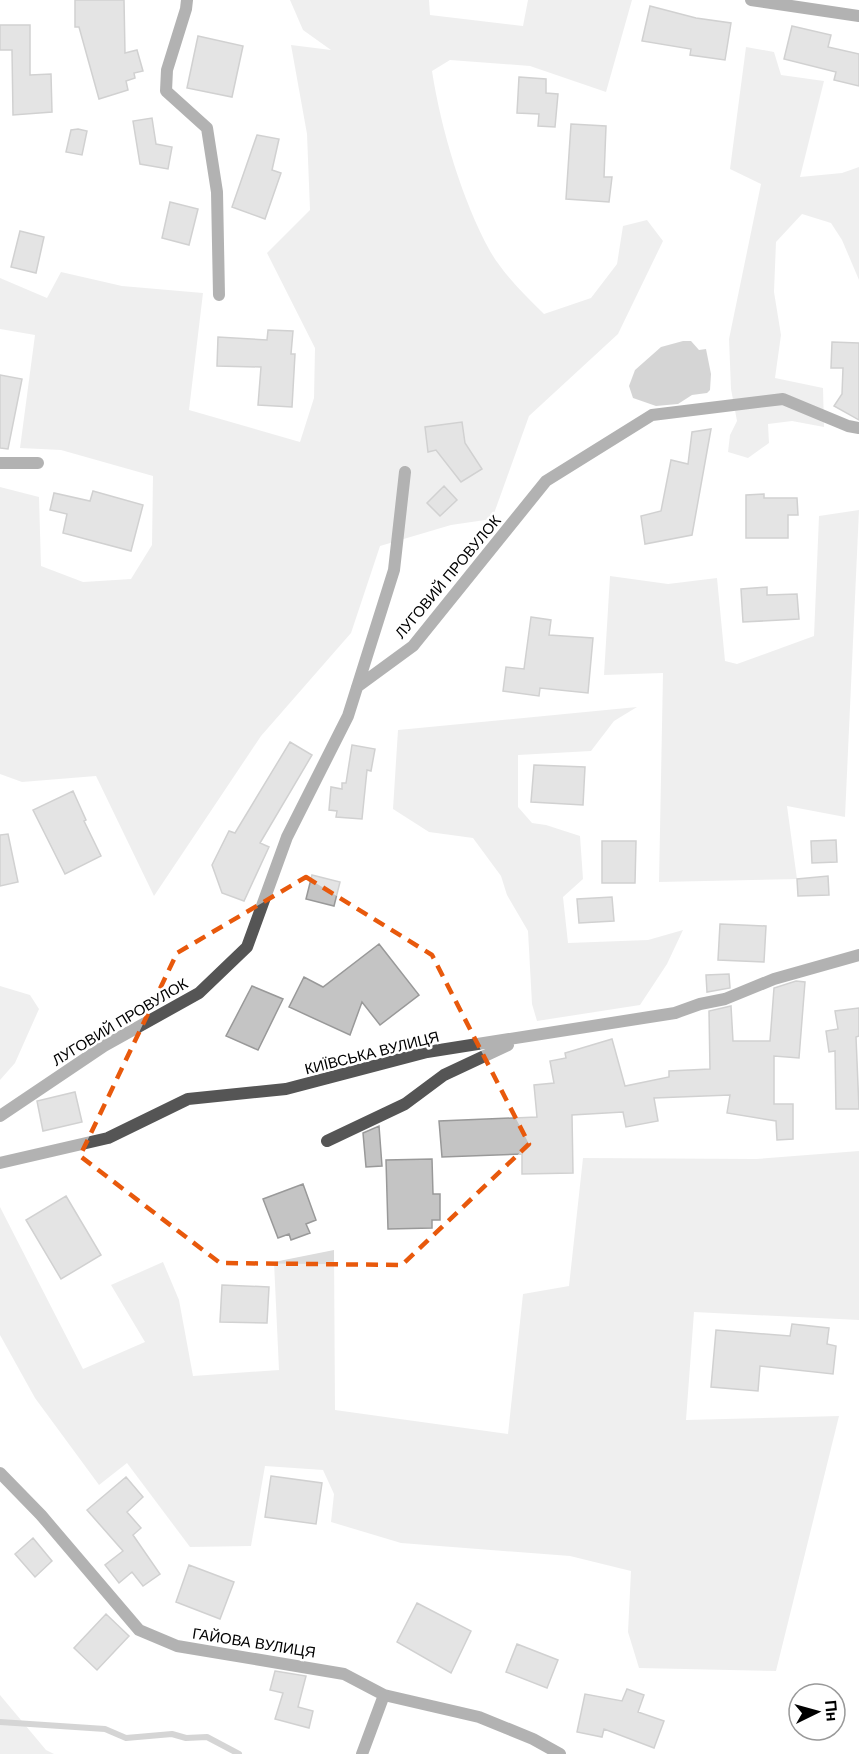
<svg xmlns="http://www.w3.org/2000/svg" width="859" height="1754" viewBox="0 0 859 1754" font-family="Arial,sans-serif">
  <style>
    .green { fill: #dcdcdc }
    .water { fill: #a3a3a3 }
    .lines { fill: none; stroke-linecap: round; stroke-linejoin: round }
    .stream { stroke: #a3a3a3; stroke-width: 6 }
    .building { fill: #c4c4c4; stroke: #999; stroke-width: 1.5 }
    .street { stroke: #555; stroke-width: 12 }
    .marked { fill: none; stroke: #e8590c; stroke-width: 4.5; stroke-dasharray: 12 8; stroke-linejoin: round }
    .labels { text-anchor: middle; stroke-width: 5; stroke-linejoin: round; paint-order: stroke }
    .street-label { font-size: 15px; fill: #000; stroke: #fff }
  </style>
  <rect width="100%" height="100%" fill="#fff"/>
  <!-- green -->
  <path class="green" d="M290 0H429L430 15 523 26 528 0H632L606 92 530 66 450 60 432 71C441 129 462 200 490 251 504 275 525 295 544 314L591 298 617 264 623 226 647 220 663 241 618 334 529 416 492 519 451 525 380 546 351 633 261 736 154 896 96 776 22 782 0 774V487L39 497 41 566 83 582 131 579 152 545 153 476 61 450 20 448 35 335 0 329V278L47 298 61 272 122 286 203 293 189 410 300 442 314 398 315 348 267 253 310 210 307 134 291 45 331 50 303 30Z
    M746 47 774 52 781 75 824 81 800 177 842 173 859 167V280L842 240 831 223 802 214 776 242 774 292 781 335 775 378 823 388 824 427 792 421 768 424 769 443 748 458 728 452 730 435 737 421 731 389 729 339 761 184 730 169Z
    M859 510 845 817 787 806 797 879 659 882 663 673 604 675 610 576 668 584 717 578 725 661 737 664 814 636 819 516Z
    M637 707 614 721 591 751 518 755V807L532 823 546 825 580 836 583 879 563 897 568 943 648 940 683 930 667 964 640 1005 537 1021 532 1004 528 931 507 895 501 876 473 838 429 832 393 809 398 730Z
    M0 986 30 995 39 1009 15 1063 0 1080Z
    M859 1151V1320L694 1312 686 1420 839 1416 776 1671 639 1668 628 1632 631 1571 570 1556 401 1543 331 1522 334 1494 323 1470 265 1466 251 1546 190 1547 127 1463 99 1485 35 1398 0 1335V1207L83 1369 145 1342 111 1285 163 1262 179 1300 193 1376 279 1370 274 1262 334 1250 335 1410 508 1434 523 1294 569 1286 583 1158 756 1159Z
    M0 1695 46 1750 54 1754H0Z"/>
  <!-- water -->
  <path class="water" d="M683 341H691L699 350 706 349 711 374 710 390 707 393 692 395 678 404 656 406 633 398 629 386 635 370 661 347Z"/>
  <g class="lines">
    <!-- stream -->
    <path class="stream" d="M0 1722 105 1729 126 1738 172 1734 186 1738 207 1737 239 1754"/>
  </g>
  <!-- building -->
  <path class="building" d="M75 0H124L125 53 137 50 143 71 134 73 135 78 126 81 128 90 99 99 79 27H75Z
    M650 6 696 18 731 23 725 60 690 55 691 49 642 41Z
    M0 25H30V75L51 74 52 112 13 115 12 50H0Z
    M792 26 831 35 828 47 859 54V86L834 80 836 72 784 59Z
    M198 36 243 46 232 97 187 88Z
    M519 77 546 79V93L558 94 555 127 538 126 539 114 517 113Z
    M152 118 156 144 172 147 168 169 140 164 133 121Z
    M571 124 606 126 604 177H612L609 202 566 199Z
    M78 129 87 131 82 155 66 152 71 130Z
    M257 135 279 139 272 170 281 173 265 219 232 207Z
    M170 202 198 209 189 245 162 238Z
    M20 231 44 237 36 273 11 267Z
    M268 330 293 331 291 354H295L292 407 258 405 261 367 217 366 218 337 267 340Z
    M832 342 859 343V420L834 406 842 394 843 368H831Z
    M0 375 22 379 8 449 0 448Z
    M462 422 465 443 482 469 461 482 436 450 428 452 425 427Z
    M711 429 692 535 645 544 641 516 661 511 671 460 688 464 692 432Z
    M444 486 457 500 440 516 427 503Z
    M93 491 143 505 131 551 63 533 67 514 50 510 54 493 90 501Z
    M764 494V498H797L798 515H788V538H746V495Z
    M767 587V595L797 594 799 619 743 622 741 589Z
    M531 617 551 620 549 635 593 638 588 693 540 688 539 696 503 691 506 667 524 669Z
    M290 742 312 755 260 843 269 847 244 901 222 893 212 865 229 831 235 833Z
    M352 745 375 749 371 771 367 770 362 819 336 817 337 811 329 810 331 787 342 789V783H346Z
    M534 765 585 767 583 805 531 802Z
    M73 791 86 820 84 821 101 856 65 874 33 810Z
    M8 834 18 882 0 886V835Z
    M836 840 837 862 812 863 811 841Z
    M602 841H636L635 883H602Z
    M312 875 340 882 334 906 306 899Z
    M828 876 829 895 798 896 797 879Z
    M612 897 614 921 579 923 577 899Z
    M720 924 766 926 764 962 718 960Z
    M379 944 419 995 380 1025 362 1002 350 1035 289 1007 304 977 323 987Z
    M729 974 730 988 707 992 706 975Z
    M796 981 805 982 799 1058 774 1056V1104H793V1139L777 1140 776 1121 727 1113 730 1095 654 1098 658 1121 626 1127 623 1112 572 1115 573 1173 522 1174V1154L442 1157 439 1121 537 1117 534 1085 554 1083 550 1061 566 1058 565 1053 612 1039 625 1086 669 1077V1071L710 1069 709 1011 731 1006 733 1041H770L774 988Z
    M252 986 283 999 258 1050 226 1036Z
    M859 1008V1036L856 1037 859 1109H836L835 1051 829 1052 826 1031 838 1029 835 1011Z
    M75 1092 82 1122 43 1131 37 1101Z
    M379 1126 382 1166 366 1167 363 1133Z
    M432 1159 433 1194H440V1220H432V1228L388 1229 386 1160Z
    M303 1184 316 1220 306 1224 310 1233 291 1240 289 1234 278 1238 263 1199Z
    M66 1196 101 1255 61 1279 26 1220Z
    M222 1285 269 1287 267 1323 220 1322Z
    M792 1324 829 1328 827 1344 836 1346 833 1374 760 1366 758 1391 711 1387 716 1330 790 1336Z
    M271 1476 322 1483 316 1524 265 1517Z
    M126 1477 143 1497 127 1512 141 1528 133 1535 160 1574 143 1586 132 1572 119 1583 105 1565 123 1551 87 1510Z
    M33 1538 52 1561 35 1577 15 1554Z
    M189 1565 234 1582 220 1619 176 1602Z
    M417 1603 471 1631 451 1673 397 1642Z
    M106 1614 129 1636 97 1670 74 1648Z
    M517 1644 558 1660 547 1688 506 1672Z
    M275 1671 306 1676 298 1707 313 1711 309 1728 275 1719 283 1693 270 1690Z
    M627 1689 644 1695 638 1712 664 1721 654 1748 604 1729 602 1737 577 1732 585 1694 622 1701Z"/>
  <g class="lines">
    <!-- street -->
    <path class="street" d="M187 0 186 9 167 70 166 91 207 128 217 192 219 295
      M751 0 859 16
      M0 463H38
      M357 687 413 646 546 481 652 415 783 399 848 426 859 428
      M0 1116 104 1046 199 993 247 947 287 837 348 716 394 570 405 472
      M327 1141 405 1104 444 1075 508 1045
      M0 1163 108 1138 188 1099 286 1089 427 1052 675 1013 700 1004 725 999 774 979 859 955
      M0 1473 41 1515 139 1630 177 1646 344 1674 384 1695 479 1717 533 1739 560 1754
      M362 1754 384 1695"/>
  </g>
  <!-- marked area -->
  <path d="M0 0H859V1754H0ZM306 877 432 955 529 1144 402 1265 220 1263 80 1156 177 953Z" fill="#fff" fill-opacity=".55" fill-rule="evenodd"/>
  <path class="marked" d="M306 877 432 955 529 1144 402 1265 220 1263 80 1156 177 953Z"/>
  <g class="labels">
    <!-- street labels -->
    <g class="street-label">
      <text transform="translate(448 577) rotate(-50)" y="5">ЛУГОВИЙ ПРОВУЛОК</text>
      <text transform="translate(120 1022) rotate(-31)" y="5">ЛУГОВИЙ ПРОВУЛОК</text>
      <text transform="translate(372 1053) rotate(-14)" y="5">КИЇВСЬКА ВУЛИЦЯ</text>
      <text transform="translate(254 1643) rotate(9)" y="5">ГАЙОВА ВУЛИЦЯ</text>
    </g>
  </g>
  <!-- north arrow -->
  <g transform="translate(817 1712) rotate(85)"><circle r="28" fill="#ffffff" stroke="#999999" stroke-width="1.5"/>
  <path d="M0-4.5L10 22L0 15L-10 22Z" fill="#000000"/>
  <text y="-9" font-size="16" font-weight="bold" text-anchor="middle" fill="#000000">Пн</text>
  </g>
</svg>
